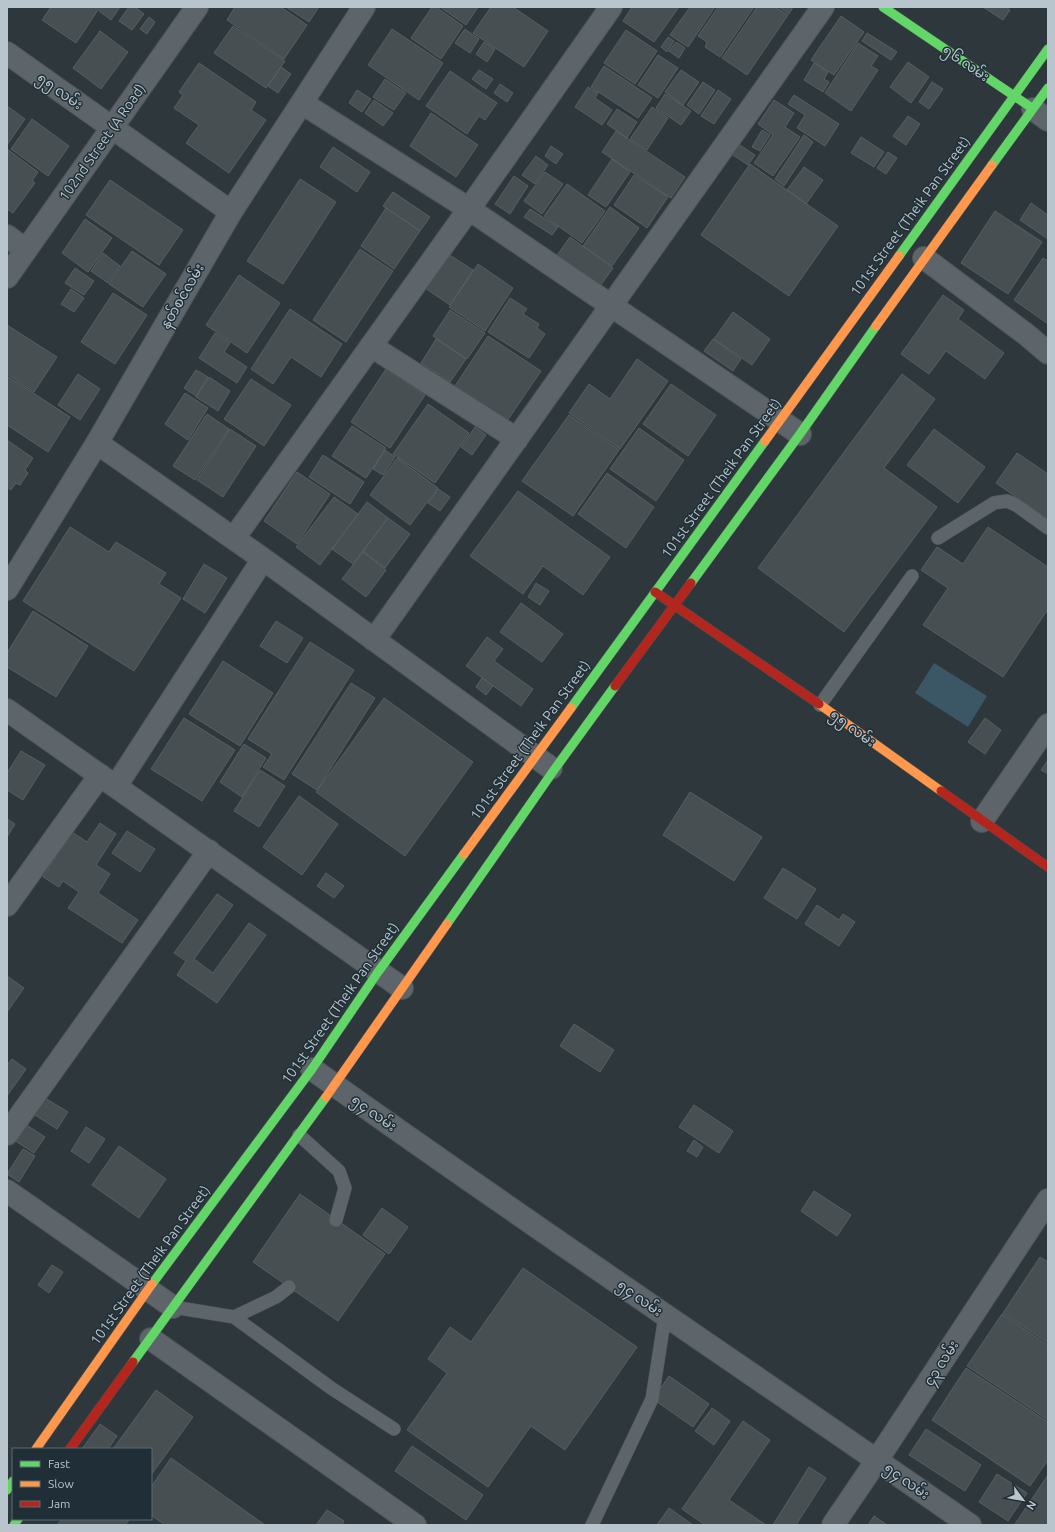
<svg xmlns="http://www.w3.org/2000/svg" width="1055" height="1532" viewBox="0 0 1055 1532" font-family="Ubuntu,'Noto Sans Myanmar',sans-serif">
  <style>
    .water { fill: #3b5664 }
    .building { fill: #474f53; stroke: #565f63 }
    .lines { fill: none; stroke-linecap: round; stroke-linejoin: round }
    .lane-casing { stroke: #4c5356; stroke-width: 14 }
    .street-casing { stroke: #4c5356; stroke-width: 24 }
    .fast-casing { stroke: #4c5356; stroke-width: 10 }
    .slow-casing { stroke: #4c5356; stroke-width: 10 }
    .jam-casing { stroke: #4c5356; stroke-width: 10 }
    .lane { stroke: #5e656a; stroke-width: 13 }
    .street { stroke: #5e656a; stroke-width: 22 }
    .fast { stroke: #63d668; stroke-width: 9 }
    .slow { stroke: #ff974d; stroke-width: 9 }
    .jam { stroke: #b3261e; stroke-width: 9 }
    .labels { text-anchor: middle; stroke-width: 3; stroke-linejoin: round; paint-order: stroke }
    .street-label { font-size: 14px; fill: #b9c5cc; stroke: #202f37 }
  </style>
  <rect width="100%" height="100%" fill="#2d373c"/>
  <!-- water -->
  <path class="water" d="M934 663 987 696 968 727 915 693Z"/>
  <!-- building -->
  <path class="building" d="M51 7H100L76 43 42 20Z
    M102 7H120L111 20 99 11Z
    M129 7H135L144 14 132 30 119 21Z
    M235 7H281L307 25 284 59 227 20Z
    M286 7H319L309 22Z
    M432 7H436L463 26 441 59 411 38Z
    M440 7H478L466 25Z
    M491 7H513L548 31 524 67 473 33Z
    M632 7H679L654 42 623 21Z
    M690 7H715L688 47 670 35Z
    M718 7H754L720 57 705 47 707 42 698 36Z
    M757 7H775L788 15 747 75 722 58Z
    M779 7H793L789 14Z
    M983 7H1006L1010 10 1003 20Z
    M841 16 864 32 834 75 811 60Z
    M149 17 155 22 147 34 140 29Z
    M233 26 285 61 266 88 214 53Z
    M392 29 443 63 419 100 368 65Z
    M465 29 479 39 470 53 455 43Z
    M626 30 657 51 635 84 604 63Z
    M100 31 128 52 101 89 73 68Z
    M867 33 897 52 891 60 862 41Z
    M668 37 674 41 667 52 661 47Z
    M484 42 495 49 487 62 476 54Z
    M676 42 685 48 679 58 669 51Z
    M858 43 878 56 871 66 878 70 851 111 825 93Z
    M658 55 678 68 658 98 638 85Z
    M908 62 929 77 911 103 890 87Z
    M199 63 256 102 251 110 266 120 229 173 186 143 199 125 174 108 183 95 179 92Z
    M814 63 828 72 824 79 829 82 823 92 804 80Z
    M604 66 652 98 638 118 591 87Z
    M281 67 291 74 278 93 268 86Z
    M479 70 493 79 486 89 472 79Z
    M681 70 699 82 683 105 665 92Z
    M450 71 497 103 485 120 479 116 467 134 426 106Z
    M385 79 406 93 394 110 373 97Z
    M703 82 715 90 699 114 687 105Z
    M932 82 943 89 929 109 919 102Z
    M500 84 513 93 507 102 494 93Z
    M588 87 598 93 595 98 612 110 602 125 575 107Z
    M357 90 371 99 362 112 349 103Z
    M718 90 731 99 714 124 701 116Z
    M665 94 691 111 681 125 656 108Z
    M794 95 839 124 825 146 797 128 805 115 788 104Z
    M374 100 393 113 383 126 365 113Z
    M774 100 794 113 785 127 800 137 773 176 754 163 773 135 758 124Z
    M7 106 25 119 7 145Z
    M652 107 668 118 647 150 630 139Z
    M617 109 637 122 627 138 607 124Z
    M431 113 478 145 456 177 410 146Z
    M908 116 920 124 906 145 893 136Z
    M32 119 69 146 48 176 11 149Z
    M762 130 770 135 760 151 752 147Z
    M616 131 685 177 671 198 602 152Z
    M804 135 813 142 784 186 775 179Z
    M861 137 884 152 874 167 851 153Z
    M734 141 755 155 748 165 727 151Z
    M551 146 563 154 556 164 545 156Z
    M333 147 370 172 357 192 320 167Z
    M7 149 38 172 32 181 35 183 13 213 7 209Z
    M888 152 897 158 886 174 877 168Z
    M536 156 548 165 535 184 522 175Z
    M612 159 630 172 606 207 588 195Z
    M750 164 838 226 789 296 701 235Z
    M804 167 823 180 806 204 787 190Z
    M545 172 563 184 542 214 524 201Z
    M634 175 668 197 647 228 614 205Z
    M514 176 528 186 510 214 495 204Z
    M300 179 336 202 283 284 247 261Z
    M110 180 183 230 159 265 86 215Z
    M567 184 605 211 582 243 544 216Z
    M393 192 430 217 420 231 383 206Z
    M1031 203 1048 215V239L1020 220Z
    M610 207 639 228 612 266 583 246Z
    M386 208 420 231 394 269 361 246Z
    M530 209 558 227 552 235 524 217Z
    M995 211 1042 242 1008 294 961 263Z
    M85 219 112 238 88 272 62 253Z
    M570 237 613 268 598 289 555 258Z
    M360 249 393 271 346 342 313 320Z
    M132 251 166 274 143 307 109 284Z
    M103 253 120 266 108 283 91 271Z
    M448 254 473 270 450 305 425 288Z
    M1043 258 1048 261V324L1014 300Z
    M478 264 513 288 485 331 449 307Z
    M75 268 94 281 84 295 65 283Z
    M239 275 280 303 247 353 206 325Z
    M71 289 84 298 74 312 61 304Z
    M113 293 147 315 115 364 81 342Z
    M943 295 964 310 958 319 1004 353 985 379 946 351 929 374 901 354Z
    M510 298 527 309 523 314 539 324 537 328 545 334 529 358 488 332Z
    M290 309 342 344 321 377 291 357 273 384 251 369Z
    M450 310 485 333 467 359 433 336Z
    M733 312 770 339 752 365 714 339Z
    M7 325 57 357 34 392 7 374Z
    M215 333 230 343 224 352 247 367 237 383 199 358Z
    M488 336 541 371 505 424 453 389Z
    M436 339 466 359 450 382 421 363Z
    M713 339 741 359 733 371 704 351Z
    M637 359 668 381 620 449 569 413 589 384 610 399Z
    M386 369 425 395 390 448 351 422Z
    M196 370 208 377 196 396 184 388Z
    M78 374 100 389 80 420 58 405Z
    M902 374 935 399 884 468 937 507 844 632 758 568Z
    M7 376 70 417 48 452 7 425Z
    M209 377 230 391 218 411 196 397Z
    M251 379 291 405 264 446 224 419Z
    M671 384 716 415 688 456 643 424Z
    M185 393 208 408 188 440 165 424Z
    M428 404 469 433 435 483 393 454Z
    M207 414 229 429 195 480 173 466Z
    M569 415 619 450 573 516 522 481Z
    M352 426 386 448 366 478 332 456Z
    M475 427 486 435 472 455 461 447Z
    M639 428 684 460 656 501 610 469Z
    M230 429 256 446 223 497 197 480Z
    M934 429 985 467 958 503 907 465Z
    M7 440 33 458 25 470 28 473 20 485 16 483 11 490 7 487Z
    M385 450 395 457 383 475 373 469Z
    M1017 453 1048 474V519L996 483Z
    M323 455 364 482 350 504 309 477Z
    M397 458 438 488 410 525 370 495Z
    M297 472 330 494 297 544 264 521Z
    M607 473 654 507 626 548 578 514Z
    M438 489 450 497 440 511 428 503Z
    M518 491 610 557 583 595 543 566 523 594 470 556Z
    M334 497 358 514 320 565 296 547Z
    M367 502 388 518 353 564 332 549Z
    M388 518 410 534 385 568 363 551Z
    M70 527 109 552 116 542 166 573 159 584 181 598 134 671 23 601Z
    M988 527 1048 567V609L1003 677 923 625 948 588 921 570 937 547 963 564Z
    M363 552 386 570 366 597 342 579Z
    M204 564 227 578 205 613 183 599Z
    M536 583 549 591 540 605 528 597Z
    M521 603 563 634 542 662 500 632Z
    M33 611 88 646 56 697 7 667V653Z
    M276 621 303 638 287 663 260 646Z
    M487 637 503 649 494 661 533 689 521 706 466 666Z
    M310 642 354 670 284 780 263 767 272 754 248 739Z
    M223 661 273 693 240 746 189 714Z
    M482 678 493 686 486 695 476 687Z
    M351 683 375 698 317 790 292 774Z
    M384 698 473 762 405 856 316 792Z
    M184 718 235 750 202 801 151 769Z
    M985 718 1001 730 985 754 968 742Z
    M244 744 266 758 242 797 220 782Z
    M21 751 45 765 23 800 7 790V773Z
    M1048 760V774L1041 770Z
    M260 770 285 786 259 827 234 811Z
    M690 792 762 837 734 881 663 835Z
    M299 796 338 824 302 875 263 847Z
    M7 819 15 824 7 837Z
    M100 823 116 834 96 865 110 874 98 893 138 920 122 943 68 908 79 892 63 881 59 887 43 877 72 832 87 842Z
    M127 831 155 849 140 872 112 853Z
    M783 868 816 889 797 919 764 898Z
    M326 873 344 886 334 898 317 886Z
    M217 894 233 905 194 959 213 973 249 923 266 935 217 1003 177 975 186 961 174 953Z
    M817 905 839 920 843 914 855 922 839 946 805 924Z
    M7 976 24 988 7 1012Z
    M574 1024 614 1050 600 1072 560 1046Z
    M12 1059 26 1069 7 1096V1065Z
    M45 1098 68 1112 57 1129 35 1115Z
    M694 1105 733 1131 719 1153 679 1127Z
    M25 1124 45 1137 34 1153 14 1140Z
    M86 1127 105 1139 89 1163 71 1151Z
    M694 1140 703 1147 697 1157 687 1151Z
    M119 1146 166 1179 139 1218 92 1185Z
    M23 1149 35 1156 19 1182 7 1174Z
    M814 1191 851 1215 837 1236 801 1211Z
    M300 1194 385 1254 338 1321 253 1262Z
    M382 1208 408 1227 389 1254 363 1235Z
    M1040 1257 1048 1262V1343L1003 1313Z
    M52 1265 63 1272 49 1293 38 1285Z
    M523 1268 637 1347 565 1450 531 1426 488 1487 407 1430 447 1373 428 1359 450 1327 471 1342Z
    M1002 1314 1048 1345V1420L967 1366Z
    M966 1368 1048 1422V1460L1030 1486 932 1420Z
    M669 1376 709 1404 693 1427 653 1399Z
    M156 1390 193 1417 151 1475V1449H113Z
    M712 1408 730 1421 714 1445 695 1431Z
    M743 1421 770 1440 729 1500 766 1525H705L682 1509Z
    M100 1424 117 1436 108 1449H82Z
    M926 1429 981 1465 965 1491 909 1455Z
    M412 1446 483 1495 466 1520 395 1471Z
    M171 1458 265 1525H165L151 1515V1487Z
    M809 1467 826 1478 796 1525H773Z
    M997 1474 1027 1493 1008 1521 979 1502Z
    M1048 1475V1525H1016L1015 1524Z
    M669 1508 693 1525H657Z
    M327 1510 344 1521 342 1525H316Z
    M874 1516 887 1525H868Z
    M62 1519H130L125 1525H57Z"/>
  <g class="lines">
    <!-- lane casing -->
    <g class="lane-casing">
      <path id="lane" d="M938 538 994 503 1007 501 1016 505 1048 528
        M820 705 912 576
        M299 1135 339 1171 345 1188 336 1220
        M173 1307 234 1317 331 1388 394 1429
        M234 1317 276 1297 289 1287
        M592 1525 652 1399 665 1316"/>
    </g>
    <!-- street casing -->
    <g class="street-casing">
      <path id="street" d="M7 53 231 212
        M302 103 469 209 800 434
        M1033 109 1048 120
        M7 236 26 250
        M924 258 1027 335 1048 353
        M7 277 197 7
        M371 346 517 439
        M97 443 263 559 551 768
        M234 538 469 209 611 7
        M7 589 97 443 231 212 364 7
        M374 640 823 7
        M7 710 402 988
        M116 786 263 559
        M982 821 1048 725
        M7 905 100 775
        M312 1069C529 1225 751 1372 970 1525
        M7 1134 209 851
        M7 1191 173 1307
        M151 1339 415 1525
        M833 1525 877 1460 1048 1200"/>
    </g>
    <!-- fast casing -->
    <g class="fast-casing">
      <path id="fast" d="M883 7 1029 106
        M992 165 1048 88
        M899 256 1048 49
        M691 583 800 434 876 326
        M571 708 765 441
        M447 924 554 770 615 686
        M152 1284 312 1069 378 972 464 854
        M133 1362 326 1097
        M7 1490 13 1481
        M14 1525 18 1519"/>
    </g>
    <!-- slow casing -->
    <g class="slow-casing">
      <path id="slow" d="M876 326 992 165
        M765 441 899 256
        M819 704 941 791
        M464 854 571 708
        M326 1097 447 924
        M36 1449 152 1284"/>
    </g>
    <!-- jam casing -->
    <g class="jam-casing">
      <path id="jam" d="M655 592 819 704
        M615 686 691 583
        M941 791 1048 867
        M70 1449 133 1362"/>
    </g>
    <!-- lane -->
    <use href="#lane" class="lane"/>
    <!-- street -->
    <use href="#street" class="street"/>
    <!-- fast -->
    <use href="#fast" class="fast"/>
    <!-- slow -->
    <use href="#slow" class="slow"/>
    <!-- jam -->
    <use href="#jam" class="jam"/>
  </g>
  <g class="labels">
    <!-- street labels -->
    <g class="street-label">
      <text transform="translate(966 63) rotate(34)" y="5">၅၆ လမ်း</text>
      <text transform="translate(60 91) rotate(35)" y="5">၅၅ လမ်း</text>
      <text transform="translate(102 142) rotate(-55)" y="5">102nd Street (A Road)</text>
      <text transform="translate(910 216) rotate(-54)" y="5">101st Street (Theik Pan Street)</text>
      <text transform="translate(182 296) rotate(-60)" y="5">နတ်စင်လမ်း</text>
      <text transform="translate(721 478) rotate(-54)" y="5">101st Street (Theik Pan Street)</text>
      <text transform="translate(853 728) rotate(36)" y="5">၅၅ လမ်း</text>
      <text transform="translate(530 740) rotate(-54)" y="5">101st Street (Theik Pan Street)</text>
      <text transform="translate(340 1003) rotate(-55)" y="5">101st Street (Theik Pan Street)</text>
      <text transform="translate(374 1113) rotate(35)" y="5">၅၄ လမ်း</text>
      <text transform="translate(150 1265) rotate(-54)" y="5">101st Street (Theik Pan Street)</text>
      <text transform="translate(640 1298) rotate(35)" y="5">၅၄ လမ်း</text>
      <text transform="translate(941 1363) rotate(-57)" y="5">၄၃ လမ်း</text>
      <text transform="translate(907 1481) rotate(35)" y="5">၅၄ လမ်း</text>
    </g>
  </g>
  <!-- border -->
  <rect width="1055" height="1532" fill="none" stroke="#b9c5cc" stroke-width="16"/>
  <!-- legend -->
  <rect x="12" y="1448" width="140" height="72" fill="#202f37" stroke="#5d6b73"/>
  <rect x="20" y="1461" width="20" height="6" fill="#63d668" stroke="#5d6b73"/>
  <text x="48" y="1468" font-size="12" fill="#b9c5cc">Fast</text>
  <rect x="20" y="1481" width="20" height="6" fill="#ff974d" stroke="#5d6b73"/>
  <text x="48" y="1488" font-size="12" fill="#b9c5cc">Slow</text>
  <rect x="20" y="1501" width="20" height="6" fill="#b3261e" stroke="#5d6b73"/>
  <text x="48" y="1508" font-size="12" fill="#b9c5cc">Jam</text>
  <!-- north arrow -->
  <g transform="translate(1023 1500) rotate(122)" stroke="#202f37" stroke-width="3" paint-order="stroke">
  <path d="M0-3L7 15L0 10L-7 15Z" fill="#b9c5cc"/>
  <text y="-6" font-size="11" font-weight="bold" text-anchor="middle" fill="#b9c5cc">N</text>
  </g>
</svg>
